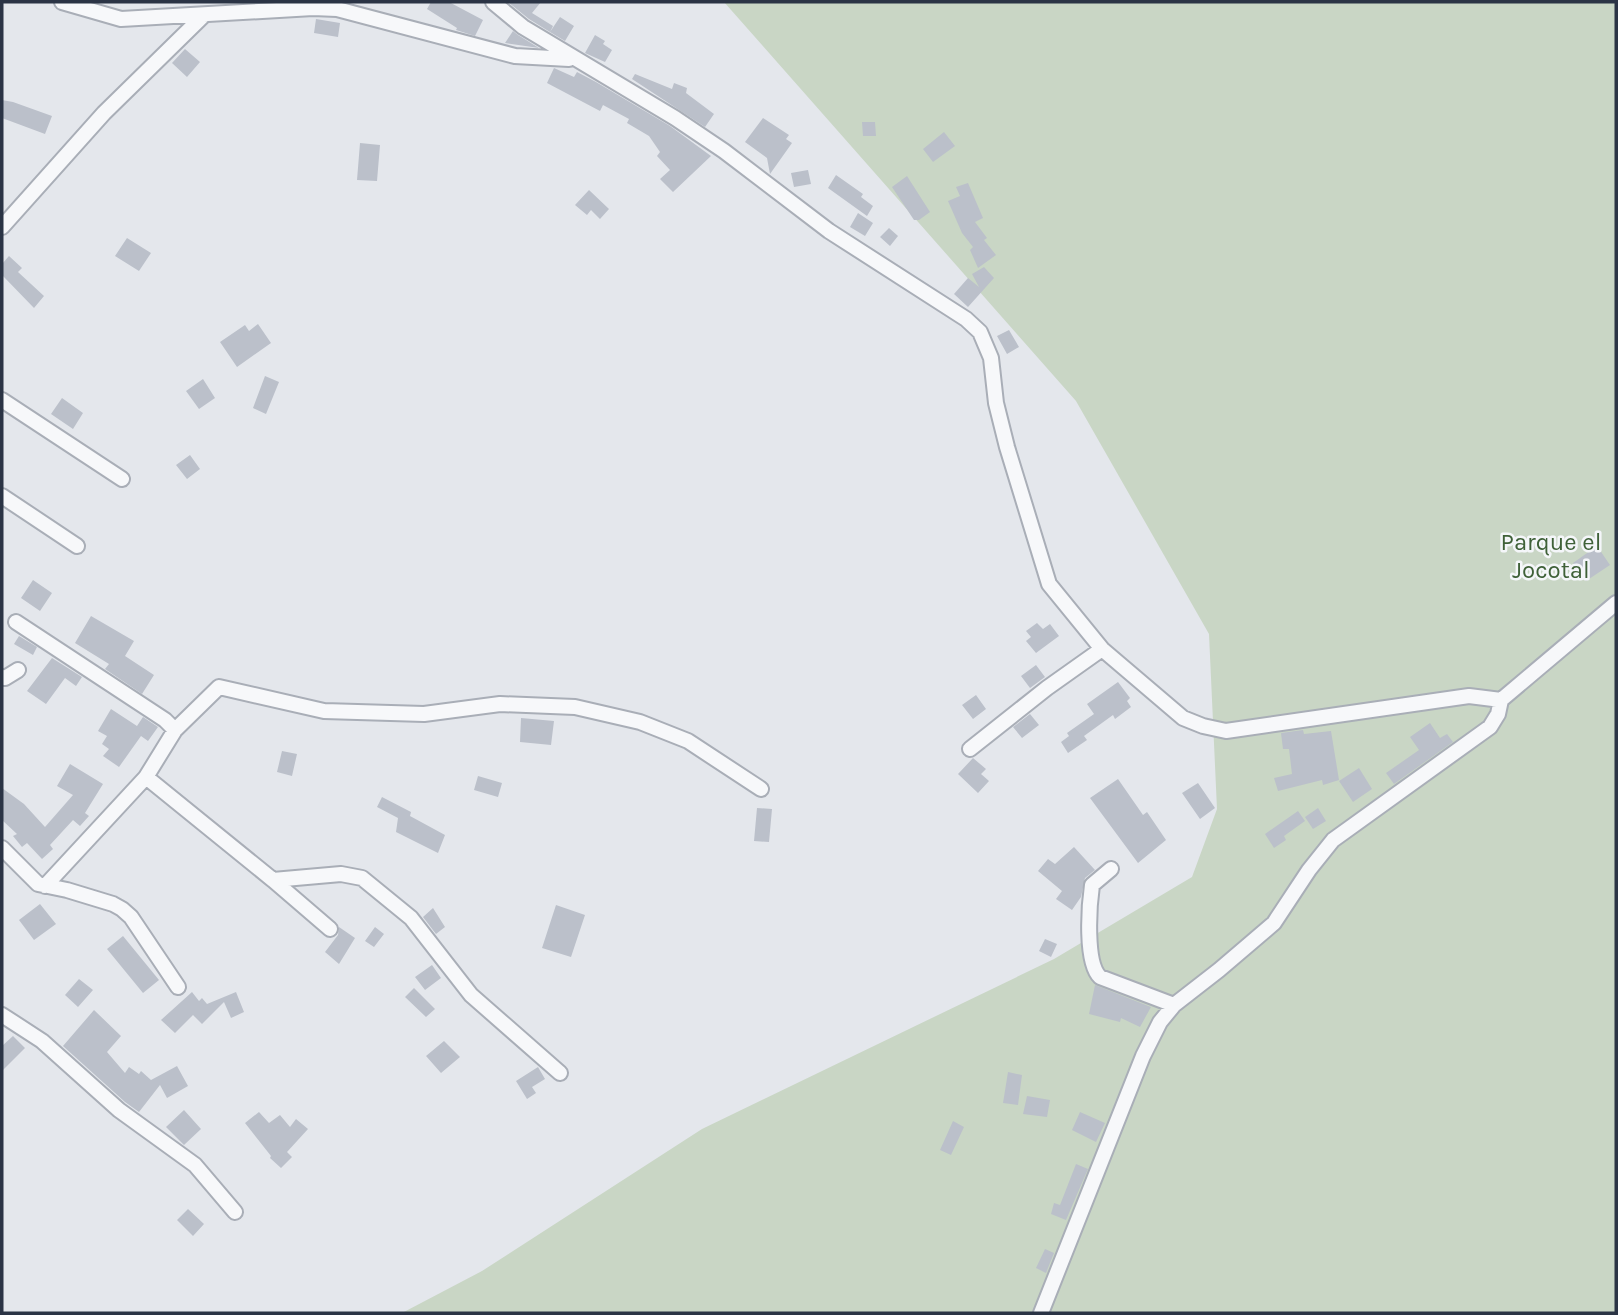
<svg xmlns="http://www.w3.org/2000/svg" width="1618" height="1315" viewBox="0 0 1618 1315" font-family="Karla,sans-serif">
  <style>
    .green { fill: #c9d6c5 }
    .building { fill: #bbc0ca }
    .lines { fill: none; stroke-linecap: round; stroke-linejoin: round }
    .minor-casing { stroke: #a9aeb7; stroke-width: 18 }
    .minor { stroke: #f7f8fa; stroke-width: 14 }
    .labels { text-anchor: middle; stroke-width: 5; stroke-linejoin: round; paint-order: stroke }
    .park-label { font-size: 24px; fill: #3f6138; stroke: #f4f6f9 }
  </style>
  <rect width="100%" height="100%" fill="#e4e7ec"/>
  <!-- green -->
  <path class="green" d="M724 2H1616V1313H402L482 1271 702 1129 1054 959 1192 877 1217 809 1209 634 1076 401Z"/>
  <!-- building -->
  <path class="building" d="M431 2H449L483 20 475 36 456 30 457 28 427 9Z
    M508 2H541L532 13 553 26 550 32 529 19Z
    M560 17 574 26 565 41 550 32Z
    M316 19 340 23 338 37 314 33Z
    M513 31 518 35 539 48 505 43Z
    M595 35 605 41 603 44 612 50 605 62 585 53Z
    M185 49 200 62 187 77 172 63Z
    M554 68 574 77 577 72 596 82 670 126 711 156 673 192 660 179 670 170 657 156 660 152 649 136 627 123 629 119 603 105 600 111 547 83Z
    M635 74 672 89 674 83 687 88 686 93 714 114 705 127 632 79Z
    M2 100 13 102 52 116 45 134 2 118Z
    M763 118 789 135 786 139 792 143 770 174 767 158 745 142Z
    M862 122H875L876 136H863Z
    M944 132 955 146 933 162 923 149Z
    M360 143 380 145 377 181 357 180Z
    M808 170 811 184 794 187 791 173Z
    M836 175 863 194 861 197 873 206 867 216 828 188Z
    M907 176 930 212 919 220H914L892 187Z
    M968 183 983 218 975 222 987 238 984 240 996 255 978 268 970 250 973 247 962 233 948 201 960 196 956 187Z
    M589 190 609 209 600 219 591 210 587 215 575 205Z
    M858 213 873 223 865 236 850 227Z
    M889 228 898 236 890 246 880 237Z
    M127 238 151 253 139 271 115 256Z
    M9 256 22 268 18 272 44 296 34 308 2 275V264Z
    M984 267 994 278 968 307 954 294 968 278 979 287 972 274Z
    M258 324 271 343 237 367 220 342 245 325 249 331Z
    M1009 330 1019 347 1007 354 997 336Z
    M265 376 279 382 266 414 253 408Z
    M203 379 215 398 199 409 186 391Z
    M62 398 83 413 73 429 51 414Z
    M190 455 200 469 187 479 176 465Z
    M1597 546 1610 565 1586 581 1573 563Z
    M33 580 52 593 40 611 21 598Z
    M91 616 134 641 125 656 154 675 142 694 105 669 109 664 75 643Z
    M1037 623 1043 629 1050 624 1059 636 1036 653 1026 641 1031 637 1026 631Z
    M19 636 37 647 33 655 14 644Z
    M52 658 82 677 76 686 65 678 46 704 27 691Z
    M1036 665 1045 677 1030 688 1021 676Z
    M1118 682 1130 698 1127 701 1131 707 1115 719 1113 715 1084 736 1087 740 1068 753 1061 742 1069 736 1067 733 1094 714 1087 704Z
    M976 695 986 709 973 719 962 705Z
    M111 709 137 726 143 717 158 727 148 741 141 736 119 767 103 756 109 749 102 744 107 736 98 731Z
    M1030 714 1039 725 1022 738 1013 727Z
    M521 718 554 721 551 745 520 742Z
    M1430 723 1440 738 1447 734 1453 742 1394 784 1386 773 1419 750 1410 737Z
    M1303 730 1304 734 1331 731 1339 780 1323 785 1322 780 1278 791 1274 778 1292 774 1289 749H1283L1281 733Z
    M282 751 297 754 292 776 277 772Z
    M973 758 986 769 981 774 989 781 978 793 958 774Z
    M70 764 103 784 85 813 89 816 80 826 73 820 50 845 53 849 42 859 27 843 22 847 13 836 17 834 2 820V788L24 804 45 827 73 795 57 786Z
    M1359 768 1372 789 1353 802 1339 781Z
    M478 776 502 783 498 797 474 790Z
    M1118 779 1143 815 1147 812 1166 840 1138 863 1090 798Z
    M1198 783 1215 808 1200 819 1182 793Z
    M382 797 411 812 410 816 445 835 438 853 396 832 398 818 377 807Z
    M757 808 772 809 769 842 754 841Z
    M1318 808 1326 821 1313 829 1305 817Z
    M1298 811 1305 821 1284 836 1286 840 1274 848 1265 834Z
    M1074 847 1095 870 1085 878 1081 897 1072 910 1056 899 1062 891 1038 871 1048 859 1055 864Z
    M40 904 56 924 34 940 19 920Z
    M556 905 585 915 571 957 542 948Z
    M433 908 445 927 436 934 423 917Z
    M339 927 355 938 339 964 325 952 338 935Z
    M375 927 384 934 374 947 365 941Z
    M123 936 159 980 143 993 107 949Z
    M1045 939 1057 944 1051 957 1039 951Z
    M432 965 441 978 425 990 415 977Z
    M79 979 93 990 78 1007 65 995Z
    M1095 985 1151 1007 1140 1027 1121 1018 1120 1022 1089 1014Z
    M414 988 435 1009 426 1017 405 997Z
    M192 992 199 1001 202 998 207 1004 236 992 244 1012 231 1018 224 1002 202 1024 193 1015 175 1033 161 1020Z
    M94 1010 121 1036 107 1052 125 1073 129 1067 139 1074 141 1071 151 1080 177 1066 188 1086 167 1098 160 1085 139 1112 125 1102 63 1046Z
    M13 1036 25 1048 2 1071V1046Z
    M444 1041 460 1057 441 1073 426 1056Z
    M538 1067 545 1079 532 1087 536 1093 527 1099 516 1081Z
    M1008 1072 1022 1075 1018 1105 1003 1103Z
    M1027 1096 1050 1100 1047 1117 1023 1114Z
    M184 1110 201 1129 184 1145 166 1127Z
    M259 1112 269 1123 280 1115 290 1127 296 1119 308 1129 287 1152 292 1157 281 1168 270 1158 271 1156 245 1123Z
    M1080 1112 1105 1123 1096 1142 1072 1130Z
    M953 1121 964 1127 951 1155 940 1150Z
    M1076 1164 1088 1169 1066 1220 1051 1214 1054 1203 1060 1205Z
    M188 1209 204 1224 193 1236 177 1220Z
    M1045 1249 1054 1253 1046 1273 1036 1268Z"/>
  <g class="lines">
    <!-- minor casing -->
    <g class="minor-casing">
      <path id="minor" d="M62 2 121 19 313 8 337 9 515 56 569 59
        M493 2 523 27 675 118 724 151 829 231 966 319 980 332 991 358 996 403 1007 447 1049 584 1102 649 1183 718 1203 726 1226 731 1469 696 1501 700
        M2 227 104 113 203 16
        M2 400 122 479
        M2 496 77 546
        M16 622 165 720 175 730
        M2 677 5 678 18 670
        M970 749 1047 688 1102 649
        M146 777 273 880 341 874 362 878 411 918 471 995 560 1073
        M2 848 38 884 67 890 113 904 122 909 131 917 178 987
        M1111 869 1092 885C1089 906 1085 963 1100 977L1174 1005
        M273 880 330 929
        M45 886 146 777 175 730 219 687 324 711 424 714 500 704 575 707 640 722 688 741 761 789
        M2 1015 42 1041 119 1110 195 1165 235 1212
        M1041 1313 1143 1056 1160 1022 1174 1005 1219 970 1274 923 1309 870 1333 840 1490 727 1498 714 1501 700 1616 603"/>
    </g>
    <!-- minor -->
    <use href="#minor" class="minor"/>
  </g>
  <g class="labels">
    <!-- park labels -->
    <g class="park-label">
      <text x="1551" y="550">Parque el<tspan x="1551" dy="28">Jocotal</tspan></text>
    </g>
  </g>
  <!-- border -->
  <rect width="1618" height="1315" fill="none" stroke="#2b3445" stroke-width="7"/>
</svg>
